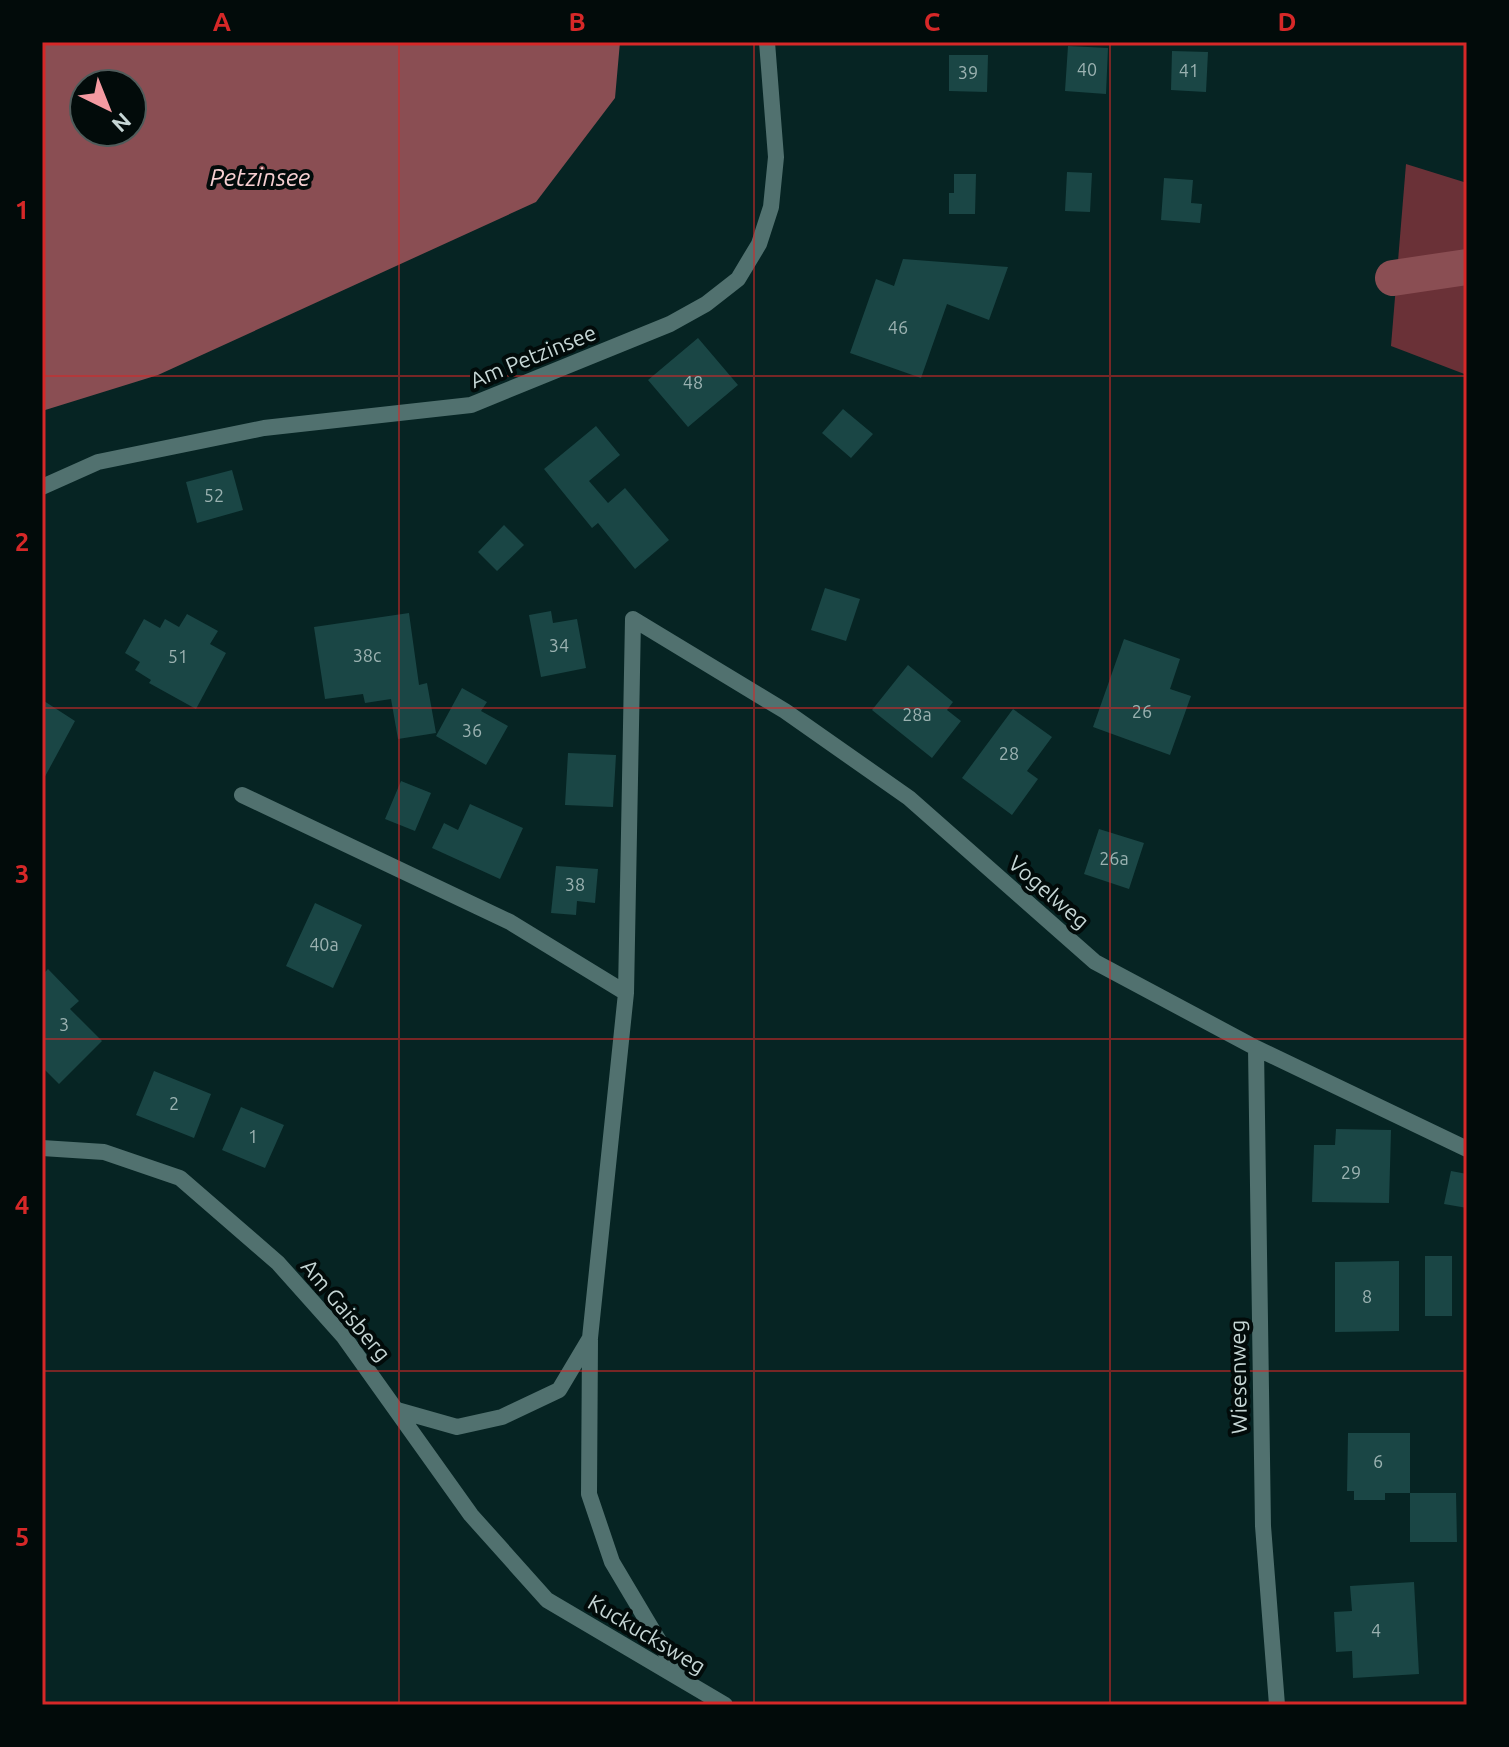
<svg xmlns="http://www.w3.org/2000/svg" width="1509" height="1747" viewBox="0 0 1509 1747" font-family="Ubuntu,sans-serif">
  <style>
    .forest { fill: #6a3137 }
    .water { fill: #8a4e53; fill-rule: evenodd }
    .lines { fill: none; stroke-linecap: round; stroke-linejoin: round }
    .canal { stroke: #8a4e53; stroke-width: 36 }
    .building { fill: #1a4645 }
    .street { stroke: #51716f; stroke-width: 16 }
    .grid { fill: none; stroke: #d62828; stroke-width: 2; stroke-opacity: 0.55 }
    .labels { text-anchor: middle; stroke-width: 8; stroke-linejoin: round; paint-order: stroke }
    .number-label { font-size: 18px; fill: #9bb2b1 }
    .street-label { font-size: 22px; fill: #c6d6d5; stroke: #020b0a }
    .water-label { font-size: 24px; font-style: italic; fill: #f6cfd1; stroke: #020b0a }
    .neatline { fill: none; stroke: #d62828; stroke-width: 3 }
    .grid-label { font-size: 26px; text-anchor: middle; font-weight: bold; fill: #d62828 }
  </style>
  <rect width="100%" height="100%" fill="#062423"/>
  <!-- forest -->
  <path class="forest" d="M1406 164 1467 183V375L1391 346Z"/>
  <!-- water -->
  <path class="water" d="M42 42H620L615 98 536 202 158 375 42 411ZM84 84H132V132H84Z"/>
  <g class="lines">
    <!-- canal -->
    <path class="canal" d="M1393 278 1467 267"/>
  </g>
  <!-- building -->
  <path class="building" d="M1068 46 1108 48 1106 94 1065 91Z
    M1172 51 1208 52 1206 92 1171 90Z
    M949 55H988L987 92 949 91Z
    M1067 172 1092 173 1090 212 1065 211Z
    M954 174H976L975 214H949V193H954Z
    M1164 178 1193 180 1191 203 1202 204 1200 223 1161 220Z
    M903 259 1008 267 989 320 947 304 921 378 850 353 876 279 894 286Z
    M698 338 738 385 688 427 648 380Z
    M843 409 873 434 851 458 822 433Z
    M596 426 620 455 589 481 608 503 625 488 669 540 635 569 598 523 592 528 544 469Z
    M232 470 243 510 197 523 186 482Z
    M504 525 524 545 497 571 478 552Z
    M825 588 860 599 846 641 811 630Z
    M551 611 553 623 577 619 586 668 541 677 529 615Z
    M409 613 419 685 427 683 436 733 398 739 391 699 365 703 363 694 325 699 314 627Z
    M187 614 218 631 210 644 226 653 196 709 149 683 151 680 135 670 140 662 125 653 144 619 160 628 165 619 179 627Z
    M1124 639 1180 659 1170 689 1191 696 1170 755 1093 727Z
    M908 665 953 702 947 710 961 721 932 758 872 710Z
    M462 688 487 702 481 711 508 726 486 765 436 736Z
    M44 701 75 721 42 782V702Z
    M1013 709 1052 737 1027 771 1038 779 1012 815 962 778Z
    M568 753 616 755 613 807 565 805Z
    M401 781 431 793 415 831 385 819Z
    M470 804 523 828 500 879 432 848 444 823 458 830Z
    M1099 829 1144 843 1129 889 1084 874Z
    M556 866 598 869 595 903 577 901 576 915 551 913Z
    M315 903 362 925 333 988 286 966Z
    M48 969 79 1001 70 1009 102 1041 59 1084 42 1067V975Z
    M154 1071 211 1094 194 1138 136 1115Z
    M241 1107 284 1125 265 1168 222 1150Z
    M1336 1129 1391 1130 1389 1203 1312 1202 1314 1145H1335Z
    M1451 1171 1467 1174V1208L1444 1204Z
    M1425 1256H1452V1316H1425Z
    M1399 1261V1331L1335 1332V1262Z
    M1348 1433H1410V1493H1385V1500H1354V1491H1347Z
    M1410 1493H1456L1457 1542H1410Z
    M1414 1582 1419 1674 1353 1678 1352 1651 1336 1652 1334 1612 1352 1611 1350 1586Z"/>
  <g class="lines">
    <!-- street -->
    <path class="street" d="M42 487 98 462 264 428 471 405 670 324 706 304 738 279 759 244 771 207 776 157 767 42
      M633 619 785 711 909 798 1095 962 1256 1048 1467 1149
      M242 795 510 922 626 993
      M1256 1048 1263 1526 1277 1705
      M42 1148 104 1152 180 1178 278 1263 344 1337 471 1515 547 1600 725 1705
      M590 1340 589 1494 612 1562 681 1678
      M397 1410 457 1427 502 1417 559 1390 590 1338 626 993 633 619"/>
  </g>
  <!-- grid -->
  <path class="grid" d="M399 42V1705M754 42V1705M1110 42V1705M42 376H1467M42 708H1467M42 1039H1467M42 1371H1467"/>
  <g class="labels">
    <!-- number labels -->
    <g class="number-label">
      <text x="1087" y="76">40</text>
      <text x="1189" y="77">41</text>
      <text x="968" y="79">39</text>
      <text x="898" y="334">46</text>
      <text x="693" y="389">48</text>
      <text x="214" y="502">52</text>
      <text x="559" y="652">34</text>
      <text x="367" y="662">38c</text>
      <text x="178" y="663">51</text>
      <text x="1142" y="718">26</text>
      <text x="917" y="721">28a</text>
      <text x="472" y="737">36</text>
      <text x="1009" y="760">28</text>
      <text x="1114" y="865">26a</text>
      <text x="575" y="891">38</text>
      <text x="324" y="951">40a</text>
      <text x="64" y="1031">3</text>
      <text x="174" y="1110">2</text>
      <text x="253" y="1143">1</text>
      <text x="1351" y="1179">29</text>
      <text x="1367" y="1303">8</text>
      <text x="1378" y="1468">6</text>
      <text x="1376" y="1637">4</text>
    </g>
    <!-- street labels -->
    <g class="street-label">
      <text transform="translate(533 356) rotate(-22)" y="8">Am Petzinsee</text>
      <text transform="translate(1049 892) rotate(41)" y="8">Vogelweg</text>
      <text transform="translate(346 1310) rotate(50)" y="8">Am Gaisberg</text>
      <text transform="translate(1238 1377) rotate(-91)" y="8">Wiesenweg</text>
      <text transform="translate(647 1634) rotate(31)" y="8">Kuckucksweg</text>
    </g>
    <!-- water labels -->
    <g class="water-label">
      <text x="260" y="186">Petzinsee</text>
    </g>
  </g>
  <!-- border -->
  <rect width="1509" height="1747" fill="none" stroke="#020b0a" stroke-width="88"/>
  <!-- north arrow -->
  <g transform="translate(108 108) rotate(137)"><circle r="38" fill="#020b0a" stroke="#505c5b" stroke-width="2"/>
  <path d="M0-6L14 30L0 20L-14 30Z" fill="#f49aa1"/>
  <text y="-12" font-size="22" font-weight="bold" text-anchor="middle" fill="#c6d6d5">N</text>
  </g>
  <rect x="44" y="44" width="1421" height="1659" class="neatline"/>
  <g class="grid-label">
    <text x="222" y="31">A</text>
    <text x="577" y="31">B</text>
    <text x="932" y="31">C</text>
    <text x="1287" y="31">D</text>
    <text x="22" y="219">1</text>
    <text x="22" y="551">2</text>
    <text x="22" y="883">3</text>
    <text x="22" y="1214">4</text>
    <text x="22" y="1546">5</text>
  </g>
</svg>
